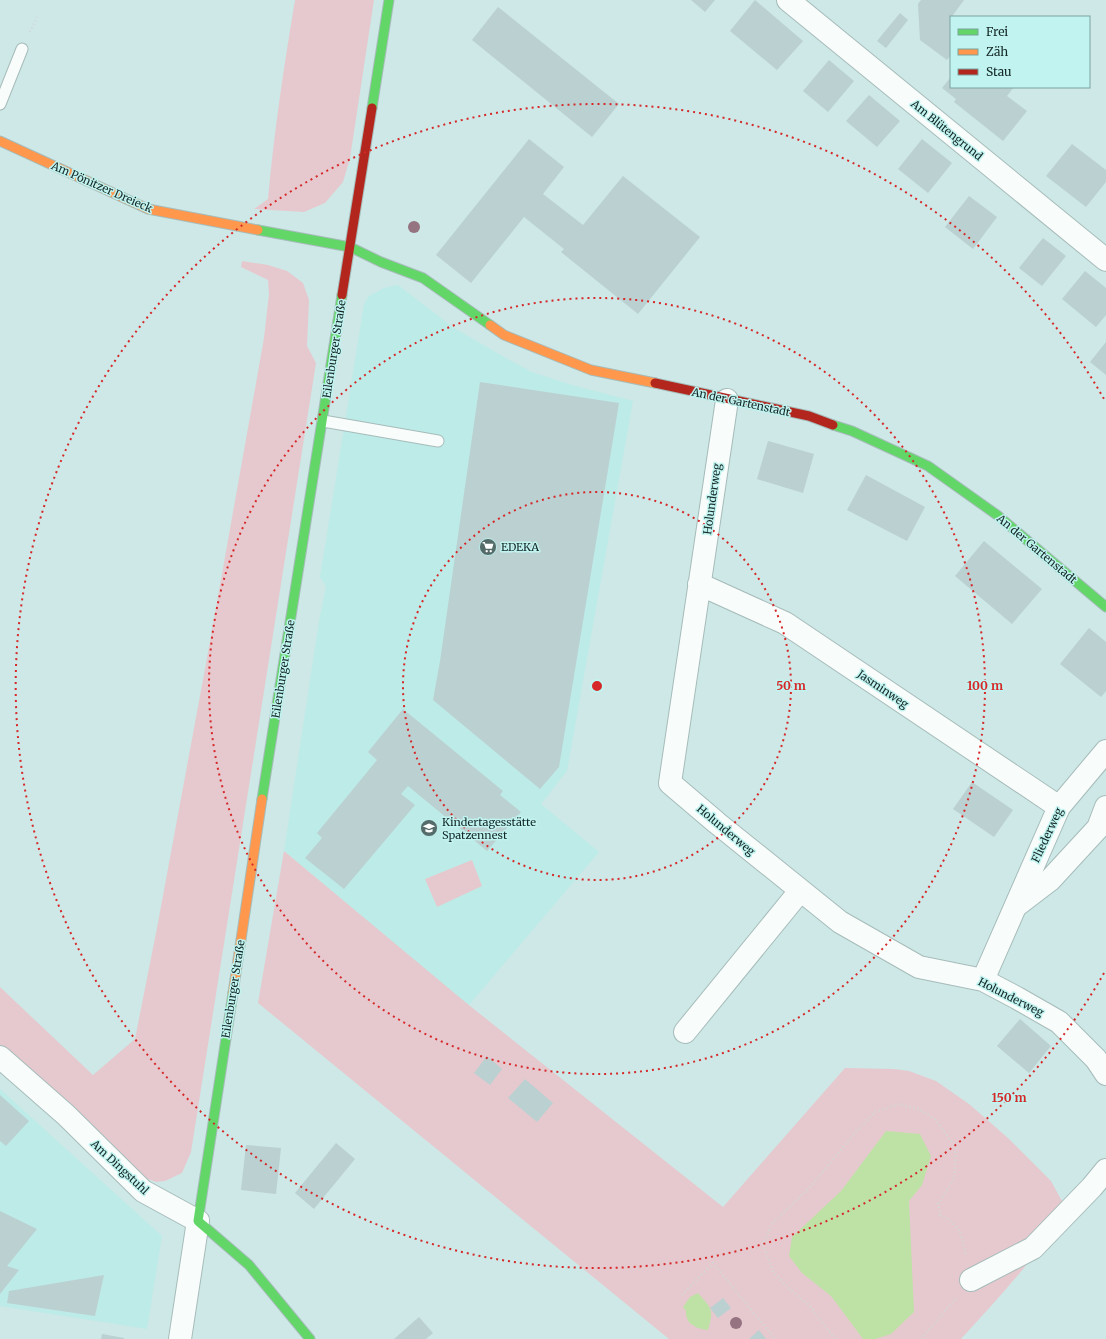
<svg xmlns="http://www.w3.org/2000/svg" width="1106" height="1339" viewBox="0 0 1106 1339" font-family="Merriweather,serif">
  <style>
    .built { fill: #bdebe7 }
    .green { fill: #e6c9ce }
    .water { fill: #bee1a6 }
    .building { fill: #bbd0d1 }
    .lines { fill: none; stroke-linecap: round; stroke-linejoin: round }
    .lane-casing { stroke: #a6bcba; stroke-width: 13 }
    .street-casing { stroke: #a6bcba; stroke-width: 24 }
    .fast-casing { stroke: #a6bcba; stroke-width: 11 }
    .slow-casing { stroke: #a6bcba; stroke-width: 11 }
    .jam-casing { stroke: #a6bcba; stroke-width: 11 }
    .path { stroke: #d0d9d8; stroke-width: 2.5; stroke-dasharray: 1 3; stroke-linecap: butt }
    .lane { stroke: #f8fcfb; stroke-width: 11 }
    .street { stroke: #f8fcfb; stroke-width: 22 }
    .fast { stroke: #63d668; stroke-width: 9 }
    .slow { stroke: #ff974d; stroke-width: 9 }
    .jam { stroke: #b3261e; stroke-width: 9 }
    .tree { fill: #957380 }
    .ring { fill: none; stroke: #d62828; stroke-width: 2; stroke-dasharray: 2 4 }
    .labels { text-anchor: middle; stroke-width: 3; stroke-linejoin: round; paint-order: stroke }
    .street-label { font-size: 11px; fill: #132725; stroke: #c1f4f0 }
    .poi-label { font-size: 11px; fill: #132725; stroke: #c1f4f0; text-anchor: start }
    .centre { fill: #d62828; stroke: #c1f4f0; stroke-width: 2 }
    .ring-label { font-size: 12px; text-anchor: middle; font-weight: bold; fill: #d62828; stroke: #c1f4f0; stroke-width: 3; stroke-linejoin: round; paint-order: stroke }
  </style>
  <rect width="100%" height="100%" fill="#cde8e6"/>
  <!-- built -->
  <path class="built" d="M398 285 454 328 504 357 532 372 572 385 633 401 567 771 541 804 599 852 468 1006 284 851 319 621 326 586 320 577 364 304 369 296 384 288Z
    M0 1089 162 1236 147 1329 0 1306Z"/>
  <!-- green -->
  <path class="green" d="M295 0H374L350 158 343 182 325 203 304 212 254 209 268 199C274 132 284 66 295 0Z
    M242 261 268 265 287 271 303 283 309 300 307 346 316 363 191 1152 182 1173 165 1181 156 1182 145 1178 115 1148 0 1045V987L93 1075 135 1039 157 928 207 658 264 338 269 294 268 280 241 267Z
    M284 851 470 1006 723 1207 845 1068 894 1069 909 1071 936 1081 969 1104 1008 1138 1051 1181 1068 1212C1035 1257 999 1298 961 1339H669L258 1003Z
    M472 860 482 886 437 907 425 879Z"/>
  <!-- water -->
  <path class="water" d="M886 1131 920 1134 931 1156 922 1185 909 1201 914 1312 891 1334 875 1339H863L831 1296 802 1273 789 1256 792 1237 841 1191Z
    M698 1293C712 1309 714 1309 708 1330 697 1329 685 1324 686 1311L683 1307 690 1297Z"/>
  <!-- building -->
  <path class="building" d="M691 0H715L705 12Z
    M755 0 803 41 777 70 730 31Z
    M921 0H964L953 15V17H951V55L947 60 920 40 918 4Z
    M498 7 619 104 592 137 472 40Z
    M900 13 908 20 886 48 877 41Z
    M829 60 854 81 828 112 803 91Z
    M951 77V87H1014L1007 96 1027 111 1003 141 954 102 956 99 942 88Z
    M869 95 900 121 877 147 846 121Z
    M529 139 564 167 543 194 583 225 623 176 700 237 638 314 561 252 564 249 524 217 471 283 436 255Z
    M922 139 952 163 928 193 898 169Z
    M1072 144 1106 170V182L1086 207 1046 176Z
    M969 196 997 217 973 249 945 227Z
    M1043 238 1066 256 1042 286 1019 268Z
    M1085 271 1106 288V315L1096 327 1062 299Z
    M1106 342V375L1090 362Z
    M480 382 619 403 559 767 540 789 433 700 440 661Z
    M768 441 814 454 803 493 757 479Z
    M866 475 925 507 907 541 847 510Z
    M984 541 1042 589 1012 624 955 576Z
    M1089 628 1106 642V691L1101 697 1060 664Z
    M403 709 503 791 500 795 521 812 487 851 408 786 401 794 415 805 344 889 305 858 322 838 317 833 377 760 368 752Z
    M972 782 1013 810 994 837 953 809Z
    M1020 1019 1051 1046 1029 1073 997 1046Z
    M487 1056 502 1069 490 1085 474 1073Z
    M525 1079 553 1103 537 1122 508 1098Z
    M0 1095 29 1121 6 1146 0 1141Z
    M336 1143 355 1159 314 1209 295 1193Z
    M246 1145 281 1148 276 1194 241 1190Z
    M0 1211 37 1229 7 1266 19 1270 0 1294Z
    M104 1275 95 1316 7 1303 9 1291Z
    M723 1298 731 1308 718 1318 710 1308Z
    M419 1317 433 1333 426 1339H394Z
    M759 1330 766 1339H749Z
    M102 1334 124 1338V1339H101Z"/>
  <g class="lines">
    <!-- lane casing -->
    <g class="lane-casing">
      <path id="lane" d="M0 104 22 49
        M323 421 438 441"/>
    </g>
    <!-- street casing -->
    <g class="street-casing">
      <path id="street" d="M788 0 1106 260
        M727 400 670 783 717 823 840 922 919 967 983 980 1017 998 1059 1022 1096 1059 1106 1074
        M699 584 785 623 1059 807
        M1016 906 1050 880 1098 828 1106 807
        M983 980 1059 807 1106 751
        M685 1032 800 891
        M0 1057 66 1115 143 1191 198 1221 180 1339
        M971 1280 1033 1248 1092 1187 1106 1170"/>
    </g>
    <!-- fast casing -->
    <g class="fast-casing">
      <path id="fast" d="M372 108 389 0
        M258 230 350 247 381 262 423 278 490 325
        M833 425 852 431 928 466 997 515 1106 607
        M262 799 342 295
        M233 993 198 1221 249 1265 310 1339"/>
    </g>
    <!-- slow casing -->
    <g class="slow-casing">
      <path id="slow" d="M0 141 148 209 258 230
        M490 325 504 335 591 370 655 383
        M233 993 262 799"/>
    </g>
    <!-- jam casing -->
    <g class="jam-casing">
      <path id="jam" d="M342 295 372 108
        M655 383 809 416 833 425"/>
    </g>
    <!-- path -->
    <path class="path" d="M30 32 37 17
      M682 1295 713 1263 775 1339
      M835 1339 809 1305 794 1293 773 1272 763 1244 772 1224 813 1184 857 1130 875 1112 899 1104 918 1109 935 1119 956 1148 954 1179 938 1204 940 1215C960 1224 962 1235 966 1255
      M921 1339 956 1298"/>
    <!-- lane -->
    <use href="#lane" class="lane"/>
    <!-- street -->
    <use href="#street" class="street"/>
    <!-- fast -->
    <use href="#fast" class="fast"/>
    <!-- slow -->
    <use href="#slow" class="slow"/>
    <!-- jam -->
    <use href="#jam" class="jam"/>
  </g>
  <!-- trees -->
  <g class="tree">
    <circle cx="414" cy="227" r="6"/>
    <circle cx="736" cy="1323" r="6"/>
  </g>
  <!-- distance rings -->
  <g class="ring">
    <circle cx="597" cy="686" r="194"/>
    <circle cx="597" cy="686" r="388"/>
    <path d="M1104 973A582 582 0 1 1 1104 399"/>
  </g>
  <!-- icons -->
  <defs>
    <g id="supermarket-disc" transform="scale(0.9)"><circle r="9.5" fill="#546b69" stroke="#c1f4f0"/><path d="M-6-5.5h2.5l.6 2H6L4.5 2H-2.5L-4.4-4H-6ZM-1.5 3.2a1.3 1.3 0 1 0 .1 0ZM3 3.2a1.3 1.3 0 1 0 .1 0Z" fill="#fff"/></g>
    <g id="school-disc" transform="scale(0.9)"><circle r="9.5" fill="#546b69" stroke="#c1f4f0"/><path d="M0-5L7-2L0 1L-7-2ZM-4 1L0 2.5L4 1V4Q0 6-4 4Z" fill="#fff"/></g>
  </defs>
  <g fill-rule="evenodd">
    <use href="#supermarket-disc" x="488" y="547"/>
    <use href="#school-disc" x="429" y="828"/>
  </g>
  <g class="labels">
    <!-- street labels -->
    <g class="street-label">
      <text transform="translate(947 130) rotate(39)" y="4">Am Blütengrund</text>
      <text transform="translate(102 187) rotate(24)" y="4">Am Pönitzer Dreieck</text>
      <text transform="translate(334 349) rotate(-81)" y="4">Eilenburger Straße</text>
      <text transform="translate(741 402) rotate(12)" y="4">An der Gartenstadt</text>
      <text transform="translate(712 499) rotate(-82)" y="4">Holunderweg</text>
      <text transform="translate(1037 549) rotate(40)" y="4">An der Gartenstadt</text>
      <text transform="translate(283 669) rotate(-81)" y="4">Eilenburger Straße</text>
      <text transform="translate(883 689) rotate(34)" y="4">Jasminweg</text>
      <text transform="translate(726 830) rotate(40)" y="4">Holunderweg</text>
      <text transform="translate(1047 835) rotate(-65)" y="4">Fliederweg</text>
      <text transform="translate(233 989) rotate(-81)" y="4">Eilenburger Straße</text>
      <text transform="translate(1011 997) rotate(27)" y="4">Holunderweg</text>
      <text transform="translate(120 1167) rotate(43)" y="4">Am Dingstuhl</text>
    </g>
    <!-- poi labels -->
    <g class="poi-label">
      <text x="501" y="551">EDEKA</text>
      <text x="442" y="826">Kindertagesstätte<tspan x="442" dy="13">Spatzennest</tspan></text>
    </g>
  </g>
  <circle cx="597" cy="686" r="6" class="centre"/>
  <g class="ring-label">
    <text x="791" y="690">50 m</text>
    <text x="985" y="690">100 m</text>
    <text x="1009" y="1102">150 m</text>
  </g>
  <!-- legend -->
  <rect x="950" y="16" width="140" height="72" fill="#c1f4f0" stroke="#7ba29f"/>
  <rect x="958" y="29" width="20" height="6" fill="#63d668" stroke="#7ba29f"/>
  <text x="986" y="36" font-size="12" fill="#132725">Frei</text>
  <rect x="958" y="49" width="20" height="6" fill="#ff974d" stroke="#7ba29f"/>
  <text x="986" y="56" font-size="12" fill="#132725">Zäh</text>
  <rect x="958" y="69" width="20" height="6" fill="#b3261e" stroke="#7ba29f"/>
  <text x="986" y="76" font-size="12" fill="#132725">Stau</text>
</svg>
